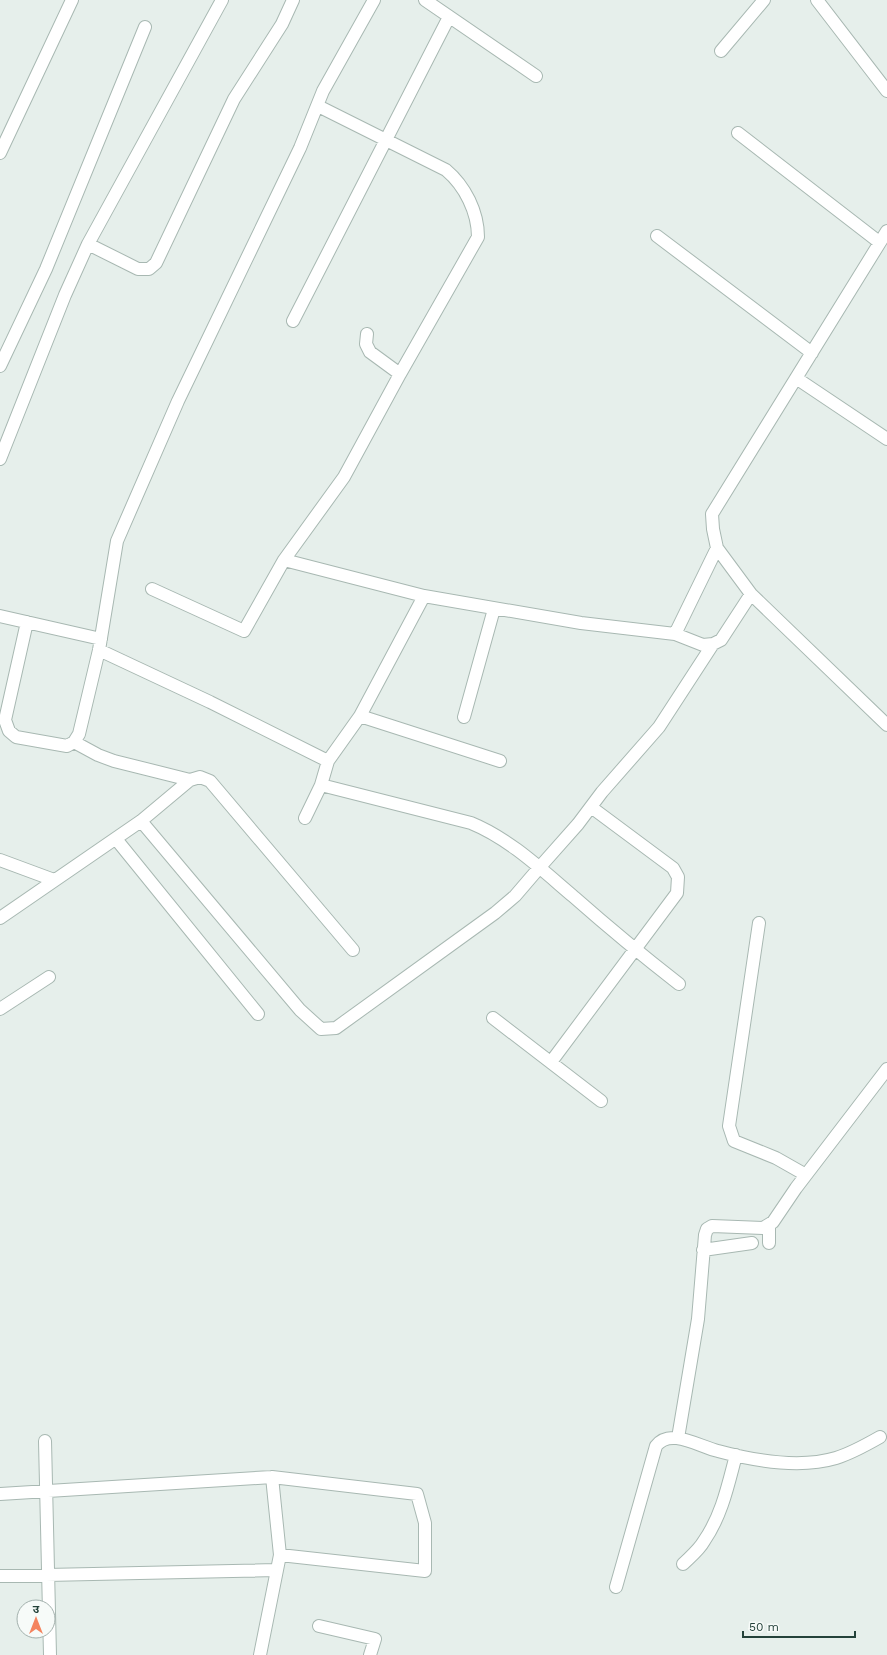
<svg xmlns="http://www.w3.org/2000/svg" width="887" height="1655" viewBox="0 0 887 1655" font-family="'Work Sans','Noto Sans Devanagari',sans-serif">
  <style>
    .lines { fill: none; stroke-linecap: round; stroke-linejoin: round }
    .minor-casing { stroke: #a8b8b2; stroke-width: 14 }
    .minor { stroke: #fff; stroke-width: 12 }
  </style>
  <rect width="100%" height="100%" fill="#e6efeb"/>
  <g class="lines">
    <!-- minor casing -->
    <g class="minor-casing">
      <path id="minor" d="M425 0 536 76
        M817 0 887 91
        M721 51 764 0
        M318 106 446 170C465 186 478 212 478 237L400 374 370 352 366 344 367 334
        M738 133 879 242
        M0 153 72 0
        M887 231 712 514 713 529 717 548 751 594 887 725
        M657 236 812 353
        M88 244 138 269H149L156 263 234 99 282 24 293 0
        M293 321 449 17
        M0 366 46 269 145 27
        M796 378 887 439
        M0 459 65 295 88 244 222 0
        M284 560 344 477 400 374
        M152 589 244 631 284 560 424 596
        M0 616 101 639
        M27 622 5 720 9 731 16 737 67 746 74 742 79 734 99 650 117 541 178 401 300 148 323 91 374 0
        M675 634 717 548
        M99 650 210 702 328 761
        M360 716 500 761
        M464 717 494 609
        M74 742 98 755 114 761 190 780
        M321 785 471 823C510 839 542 870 574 897 608 927 643 956 679 984
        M305 818 321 785 328 761 360 716 424 596 581 623 675 634 703 645 713 644 721 640 751 594
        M141 821 300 1010 321 1029 336 1028 495 913 515 896 539 868 578 824 602 792 659 727 713 644
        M116 839 258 1014
        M0 860 54 880
        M0 918 141 821 190 780 200 777 210 781 353 950
        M759 923 729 1126 734 1141 776 1158 806 1175
        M0 1009 49 977
        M493 1018 601 1101
        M551 1062 677 893 678 877 673 868 591 807
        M769 1226V1243
        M703 1250 752 1243
        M678 1438 698 1319 705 1235 707 1229 712 1226 763 1228 773 1222 796 1188 887 1069
        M45 1441 50 1655
        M0 1494 272 1477 417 1494 425 1523V1571L280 1555
        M683 1564C690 1557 699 1550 704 1541 722 1515 728 1485 736 1455
        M0 1576 277 1570
        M616 1587 656 1446C670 1427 700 1447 718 1451 755 1461 799 1469 836 1458 852 1453 866 1445 880 1437
        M319 1626 375 1639 370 1655
        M260 1655 280 1555 272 1477"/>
    </g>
    <!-- minor -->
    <use href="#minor" class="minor"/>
  </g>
  <!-- north arrow -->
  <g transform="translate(36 1619)"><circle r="19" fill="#f7fbf9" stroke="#a3b1ad"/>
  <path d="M0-3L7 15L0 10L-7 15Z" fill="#f4845f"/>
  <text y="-6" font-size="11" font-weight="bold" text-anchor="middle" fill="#24423a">उ</text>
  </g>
  <!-- scale -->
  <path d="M743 1631v6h112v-6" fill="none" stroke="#24423a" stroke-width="2"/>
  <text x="749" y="1631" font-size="12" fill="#24423a" stroke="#f7fbf9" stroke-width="3" paint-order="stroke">50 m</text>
</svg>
